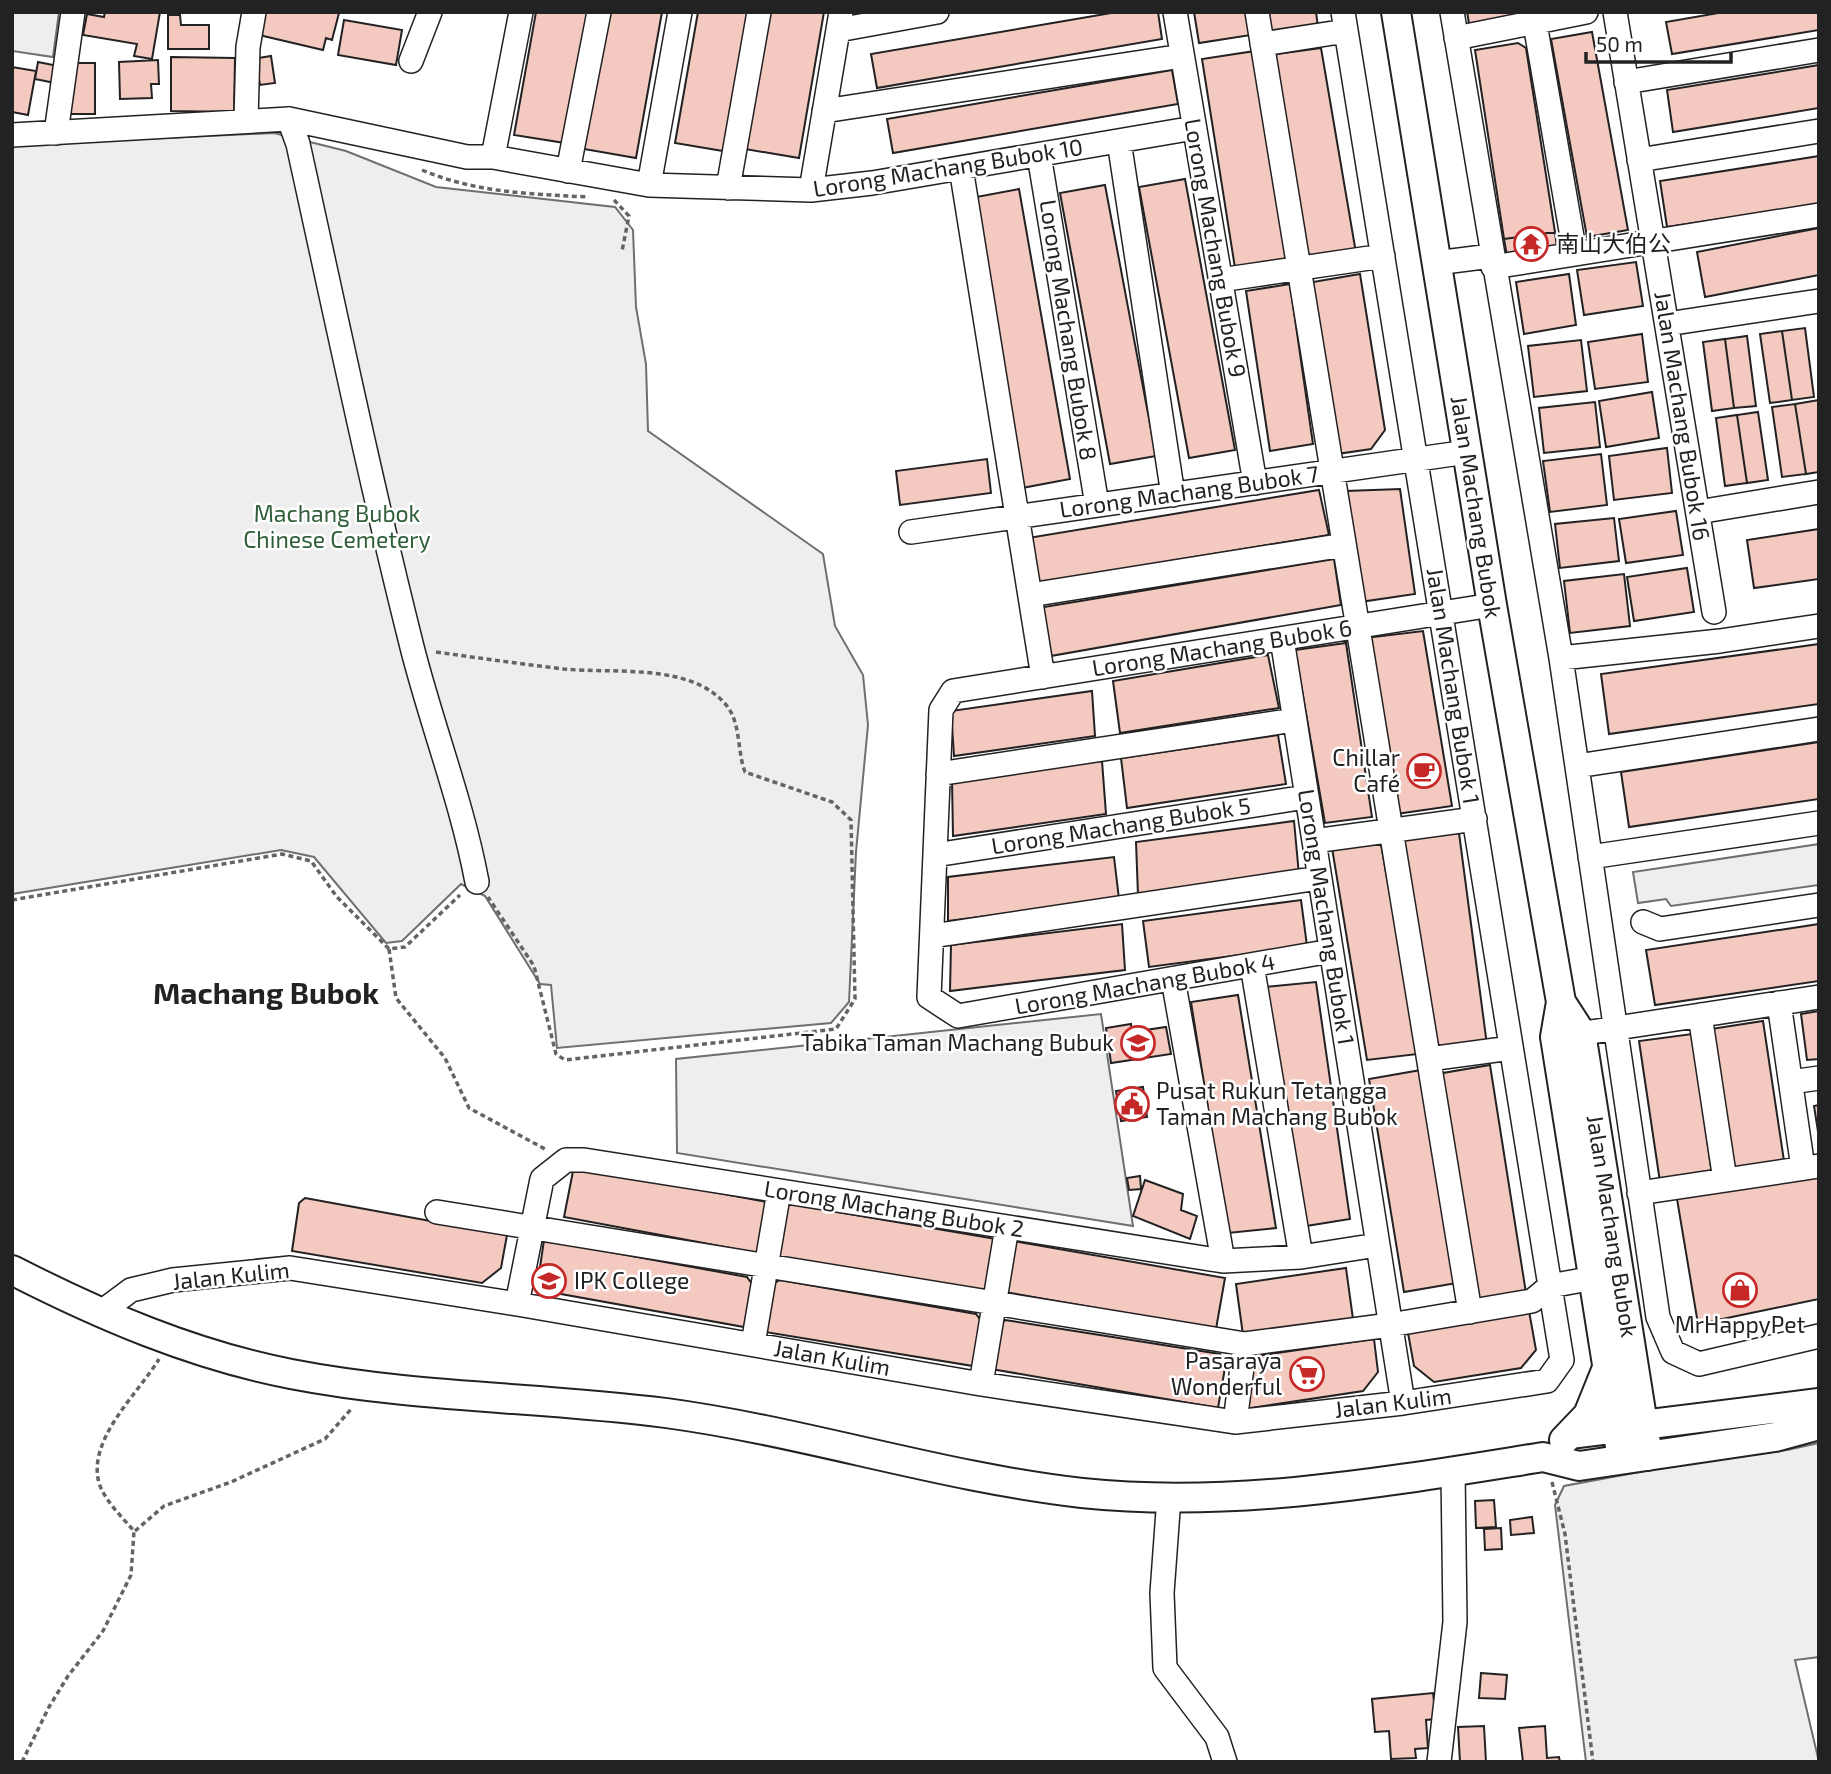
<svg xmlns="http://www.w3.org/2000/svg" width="1831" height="1774" viewBox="0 0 1831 1774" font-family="'Exo 2','Noto Sans SC',sans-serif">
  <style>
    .green { fill: #eee; stroke: #6f6f6f; stroke-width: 2 }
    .building { fill: #f3c9c0; stroke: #222; stroke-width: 2 }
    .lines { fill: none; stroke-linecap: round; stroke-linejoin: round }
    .minor-casing { stroke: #222; stroke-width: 26 }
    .major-casing { stroke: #222; stroke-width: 32 }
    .path { stroke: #646464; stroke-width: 3.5; stroke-dasharray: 5 3.5; stroke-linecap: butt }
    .minor { stroke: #fff; stroke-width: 23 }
    .major { stroke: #fff; stroke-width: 28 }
    .labels { text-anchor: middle; stroke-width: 5; stroke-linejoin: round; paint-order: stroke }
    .street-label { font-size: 23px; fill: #222; stroke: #fff }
    .poi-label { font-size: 23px; fill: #222; stroke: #fff; text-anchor: start }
    .park-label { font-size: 23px; fill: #2f5e38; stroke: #fff }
    .district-label { font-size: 30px; font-weight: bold; fill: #222; stroke: #fff }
  </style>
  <rect width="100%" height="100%" fill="#fff"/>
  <!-- green -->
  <path class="green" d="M12 12H59L53 57 12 51Z
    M274 133 346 151 436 187 615 207 633 230 636 307 646 364 648 431 823 554 835 626 863 675 868 725 856 852 849 1002 831 1023 557 1048 551 985 540 984 485 896 461 884 402 941 386 943 314 857 281 850 12 894V145Z
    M1819 844V885L1671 906 1666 899 1638 903 1633 872Z
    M1101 1014 1133 1226 677 1153 676 1059Z
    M1819 1443V1657L1795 1660 1819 1762H1586L1555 1505 1564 1486 1688 1463 1787 1450Z"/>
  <!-- building -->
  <path class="building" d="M105 12H160L152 59 134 56 137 44 83 35 87 14 104 17Z
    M265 12H335L339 13 332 40 326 38 323 50 259 35Z
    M536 12H588L565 143 514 135Z
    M609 12H662L636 158 584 149Z
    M698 12H753L729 152 675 143Z
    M769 12H824L799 158 745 149Z
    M1117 12H1158L1162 39 877 88 871 54Z
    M1194 12H1247L1251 35 1199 43Z
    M1268 12H1316L1318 27 1272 36Z
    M1467 12H1523L1516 22 1470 29Z
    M1724 12H1819V30L1672 54 1666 22Z
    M168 15H180L181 25H209V49H168Z
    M344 20 402 30 396 65 338 55Z
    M1592 32 1628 230 1587 237 1551 39Z
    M1518 43 1526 48 1555 232 1504 239 1475 50Z
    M1321 48 1356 253 1309 260 1272 60 1277 54Z
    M1255 51 1289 260 1235 268 1202 59Z
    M271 56 275 83 260 85 259 79 255 80 252 59Z
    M171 57 235 58 234 112 171 111Z
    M158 60 159 84H151L152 98 120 99 119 62Z
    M38 62 58 66 55 83 35 79Z
    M69 63H95V114H69Z
    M1819 65V108L1673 132 1667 90Z
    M12 67 36 71 28 115 12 112Z
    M1172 70 1178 104 893 153 887 119Z
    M1819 156V204L1667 227 1660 181Z
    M1185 179 1235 450 1189 458 1139 187Z
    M1105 185 1156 456 1110 464 1060 193Z
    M1019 189 1070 479 1022 488 971 198Z
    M1819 228V275L1705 297 1697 252Z
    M1555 232 1557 248 1507 256 1504 239Z
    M1636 262 1643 306 1584 315 1577 270Z
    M1360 274 1385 430 1371 449 1337 454 1313 282Z
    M1569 274 1576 325 1524 334 1516 282Z
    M1290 284 1313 444 1270 451 1246 291Z
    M1805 328 1814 397 1792 400 1782 331Z
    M1782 331 1792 400 1770 403 1760 334Z
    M1642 334 1648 382 1595 389 1588 342Z
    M1747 336 1756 406 1734 408 1725 339Z
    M1725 339 1734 408 1712 411 1703 342Z
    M1581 340 1587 391 1534 397 1528 346Z
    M1652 392 1659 438 1606 447 1599 401Z
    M1819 400V472L1806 474 1795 404Z
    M1595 402 1600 447 1544 453 1539 408Z
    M1795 404 1806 474 1782 477 1772 407Z
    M1758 412 1768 480 1747 483 1737 415Z
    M1737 415 1747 483 1725 486 1716 418Z
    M1667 448 1672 493 1614 500 1609 456Z
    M1601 454 1607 505 1550 512 1543 461Z
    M987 459 991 493 900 505 896 471Z
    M1400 489 1415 594 1360 602 1346 491Z
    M1319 490 1329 535 1037 583 1028 538Z
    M1676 511 1683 555 1626 563 1619 519Z
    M1614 518 1619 561 1560 568 1555 524Z
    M1819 529V579L1754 588 1747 540Z
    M1334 559 1341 605 1045 657 1038 608Z
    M1687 568 1694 612 1634 621 1627 577Z
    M1624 574 1630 626 1570 633 1564 581Z
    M1423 631 1452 806 1396 814 1365 638Z
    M1346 643 1372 817 1325 823 1295 650Z
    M1819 644V704L1609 734 1601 674Z
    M1268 655 1279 708 1120 733 1113 681Z
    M1092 691 1095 736 954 756 951 711Z
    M1278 735 1286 784 1127 808 1121 758Z
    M1819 742V799L1629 827 1621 772Z
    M1102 761 1106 814 953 836 952 780Z
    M1294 821 1299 875 1138 895 1136 842Z
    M1459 833 1487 1045 1436 1048 1404 838Z
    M1381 844 1418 1054 1367 1060 1332 848Z
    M1114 857 1119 899 948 921V877Z
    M1301 900 1307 946 1149 967 1143 921Z
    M1122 924 1125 970 950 991 951 945Z
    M1819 924V981L1655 1005 1646 950Z
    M1316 982 1350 1219 1300 1227 1264 987Z
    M1238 995 1276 1228 1228 1233 1191 1002Z
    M1819 1011V1059L1807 1060 1801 1014Z
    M1763 1021 1784 1161 1732 1169 1711 1029Z
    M1131 1024 1132 1032 1166 1027 1171 1054 1111 1063 1106 1028Z
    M1692 1034 1712 1174 1660 1182 1639 1041Z
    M1490 1065 1526 1293 1481 1299 1476 1296 1439 1079 1443 1073Z
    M1421 1070 1457 1283 1404 1292 1369 1079Z
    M1143 1087 1147 1117 1121 1121 1116 1091Z
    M1819 1105V1138L1814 1106Z
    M574 1166 767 1202 757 1253 564 1217Z
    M1819 1172V1299L1698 1324 1676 1193Z
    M1140 1176 1141 1189 1129 1190 1127 1178Z
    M1145 1180 1183 1194 1181 1210 1197 1216 1190 1239 1133 1216Z
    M305 1198 507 1235 501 1268 482 1283 292 1251 299 1203Z
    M785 1203 996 1239 987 1294 775 1258Z
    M544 1240 747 1277 752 1284 744 1327 550 1292 539 1274Z
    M1013 1241 1225 1278 1216 1329 1005 1292Z
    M1346 1268 1353 1319 1243 1335 1236 1284Z
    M780 1280 976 1314 982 1322 973 1366 765 1332 771 1285Z
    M1529 1311 1536 1350 1521 1368 1434 1382 1414 1366 1408 1333Z
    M1005 1320 1220 1354 1226 1362 1218 1408 991 1369 999 1326Z
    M1374 1339 1378 1372 1363 1391 1238 1410 1250 1357Z
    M1494 1500 1496 1527 1476 1528 1475 1501Z
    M1532 1517 1534 1533 1511 1535 1510 1520Z
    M1501 1528 1502 1549 1485 1550 1484 1529Z
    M1481 1673 1507 1675 1505 1699 1479 1698Z
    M1433 1693 1436 1719 1426 1720 1428 1748 1415 1749 1416 1758 1391 1759 1389 1731 1375 1732 1372 1699Z
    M1484 1726 1486 1762H1460L1458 1727Z
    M1545 1726 1547 1758 1559 1757 1560 1762H1523L1519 1728Z"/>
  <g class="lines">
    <!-- minor casing -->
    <g class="minor-casing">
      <path id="minor" d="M1175 12 1255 483
        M1257 12 1470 1312
        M1452 12 1561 658 1658 1317 1673 1352 1699 1364 1819 1336
        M1533 12 1575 254
        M1615 12 1714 612
        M838 30 937 12
        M1456 38 1586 12
        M1262 44 1346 31
        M411 61 430 12
        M1626 82 1819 50
        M824 111 1182 56
        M289 119 298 144C335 312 370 480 412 647 432 726 462 802 477 882
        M246 120 248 47 254 12
        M56 133 73 12
        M12 135 289 119 467 157H493L649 185 811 190 872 183 1194 128
        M1119 141 1173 495
        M1039 155 1097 505
        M493 157 521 12
        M1639 160 1819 131
        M961 168 1043 677
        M568 171 599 12
        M649 185 680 12
        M728 188 759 12
        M811 190 841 12
        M1436 263 1491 256
        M1493 267 1819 215
        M1220 280 1383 256
        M1667 324 1819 301
        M1698 512 1819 492
        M911 532 1467 452
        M1030 595 1344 545
        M1282 639 1403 1403
        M1561 658 1720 641 1819 626
        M1577 766 1819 729
        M938 774 1294 720
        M1314 841 1475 819
        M935 855 1306 797
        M1590 857 1819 823
        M1643 922 1660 929 1819 905
        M932 936 1319 878
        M1331 951 958 1016 929 997 941 710 953 691 1492 605
        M1252 965 1301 1257
        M1173 979 1223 1261
        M1779 1003 1803 1168
        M1700 1015 1725 1180
        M1565 1036 1819 997
        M1429 1059 1511 1048
        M1791 1082 1819 1078
        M1639 1193 1819 1166
        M437 1212 1245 1344 1390 1325 1532 1301 1550 1286 1594 1278
        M517 1304 542 1179 566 1160H584L1223 1261 1301 1257 1377 1245
        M100 1313 131 1290 173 1280 290 1268 517 1304 981 1384 1235 1422 1403 1403 1547 1381 1562 1360 1343 12
        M753 1344 779 1191
        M981 1384 1007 1227
        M1235 1422 1245 1344
        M1169 1497 1162 1593 1165 1668 1217 1737 1225 1762
        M1439 1762 1455 1622 1453 1471"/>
    </g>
    <!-- major casing -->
    <g class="major-casing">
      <path id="major" d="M1396 12 1492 605 1561 1002 1555 1037 1622 1459
        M1561 1002 1581 1033 1648 1456
        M12 1270C100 1315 193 1355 291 1374 414 1398 542 1397 666 1413 806 1432 941 1477 1082 1493 1236 1509 1392 1481 1543 1457L1579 1466 1775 1437 1819 1425
        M1570 1434 1819 1403
        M1564 1440 1588 1415 1607 1368"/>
    </g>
    <!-- path -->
    <path class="path" d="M422 170C476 193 531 194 589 197
      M614 200 629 216 622 251
      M436 652C479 658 521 664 564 669 613 674 692 662 727 706 741 724 737 751 745 772L832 802 851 820 855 999 836 1029 565 1060 556 1054 534 966 488 897
      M12 900 282 854 311 861 337 897 389 949 405 947 460 895
      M389 949 396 998 445 1058 469 1108 545 1149
      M1552 1482 1565 1534 1593 1762
      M135 1531 164 1506 231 1482 325 1439 352 1408
      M22 1762 49 1707 68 1676 103 1631 131 1575 134 1531C122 1517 105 1501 99 1483 87 1439 138 1394 159 1359"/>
    <!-- minor -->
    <use href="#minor" class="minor"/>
    <!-- major -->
    <use href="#major" class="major"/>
  </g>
  <!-- icons -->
  <defs>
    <g id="temple-ring" transform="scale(1.75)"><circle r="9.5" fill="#fff" stroke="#c62828" stroke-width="1.5"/><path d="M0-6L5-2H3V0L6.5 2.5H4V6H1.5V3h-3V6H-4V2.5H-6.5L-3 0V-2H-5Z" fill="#c62828"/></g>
    <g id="cafe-ring" transform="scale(1.75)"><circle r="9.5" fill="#fff" stroke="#c62828" stroke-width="1.5"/><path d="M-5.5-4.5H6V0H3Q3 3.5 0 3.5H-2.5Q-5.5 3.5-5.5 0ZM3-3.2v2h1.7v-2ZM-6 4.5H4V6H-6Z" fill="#c62828"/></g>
    <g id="school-ring" transform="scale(1.75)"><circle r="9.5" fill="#fff" stroke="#c62828" stroke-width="1.5"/><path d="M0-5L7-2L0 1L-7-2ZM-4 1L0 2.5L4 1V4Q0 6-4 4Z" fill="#c62828"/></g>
    <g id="civic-ring" transform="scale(1.75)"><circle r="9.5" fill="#fff" stroke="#c62828" stroke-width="1.5"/><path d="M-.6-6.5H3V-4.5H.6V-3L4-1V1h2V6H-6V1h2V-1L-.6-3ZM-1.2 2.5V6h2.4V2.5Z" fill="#c62828"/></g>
    <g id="university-ring" transform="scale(1.75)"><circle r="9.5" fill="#fff" stroke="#c62828" stroke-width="1.5"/><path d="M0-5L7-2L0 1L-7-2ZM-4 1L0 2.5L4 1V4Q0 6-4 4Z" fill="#c62828"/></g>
    <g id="shop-ring" transform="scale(1.75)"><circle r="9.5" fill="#fff" stroke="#c62828" stroke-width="1.5"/><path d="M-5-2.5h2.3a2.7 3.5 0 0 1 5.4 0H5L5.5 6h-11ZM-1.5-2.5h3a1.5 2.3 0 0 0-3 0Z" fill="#c62828"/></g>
    <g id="supermarket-ring" transform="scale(1.75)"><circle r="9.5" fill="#fff" stroke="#c62828" stroke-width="1.5"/><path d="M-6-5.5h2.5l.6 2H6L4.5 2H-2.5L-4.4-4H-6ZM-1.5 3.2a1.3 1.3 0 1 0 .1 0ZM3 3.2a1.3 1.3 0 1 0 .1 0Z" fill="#c62828"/></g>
  </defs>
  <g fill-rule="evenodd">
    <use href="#temple-ring" x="1531" y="244"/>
    <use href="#cafe-ring" x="1424" y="771"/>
    <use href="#school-ring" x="1138" y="1043"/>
    <use href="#civic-ring" x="1132" y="1104"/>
    <use href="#university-ring" x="549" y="1281"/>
    <use href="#shop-ring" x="1740" y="1290"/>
    <use href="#supermarket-ring" x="1307" y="1374"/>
  </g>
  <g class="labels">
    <!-- street labels -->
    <g class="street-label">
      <text transform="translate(948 168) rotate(-9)" y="8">Lorong Machang Bubok 10</text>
      <text transform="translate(1215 248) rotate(80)" y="8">Lorong Machang Bubok 9</text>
      <text transform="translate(1068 330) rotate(81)" y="8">Lorong Machang Bubok 8</text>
      <text transform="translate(1682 416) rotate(81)" y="8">Jalan Machang Bubok 16</text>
      <text transform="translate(1189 492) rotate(-8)" y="8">Lorong Machang Bubok 7</text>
      <text transform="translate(1476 507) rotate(81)" y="8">Jalan Machang Bubok</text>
      <text transform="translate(1222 648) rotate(-9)" y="8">Lorong Machang Bubok 6</text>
      <text transform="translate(1453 686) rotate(81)" y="8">Jalan Machang Bubok 1</text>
      <text transform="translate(1121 826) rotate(-9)" y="8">Lorong Machang Bubok 5</text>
      <text transform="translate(1326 917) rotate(81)" y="8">Lorong Machang Bubok 1</text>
      <text transform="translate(1145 984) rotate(-10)" y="8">Lorong Machang Bubok 4</text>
      <text transform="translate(894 1209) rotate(9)" y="8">Lorong Machang Bubok 2</text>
      <text transform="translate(1612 1226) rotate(81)" y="8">Jalan Machang Bubok</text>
      <text transform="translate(231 1276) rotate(-6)" y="8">Jalan Kulim</text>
      <text transform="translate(832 1358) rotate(10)" y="8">Jalan Kulim</text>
      <text transform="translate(1393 1403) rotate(-7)" y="8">Jalan Kulim</text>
    </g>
    <!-- poi labels -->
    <g class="poi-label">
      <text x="1556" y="252">南山大伯公</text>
      <text x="1400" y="766" text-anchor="end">Chillar<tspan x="1400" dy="26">Café</tspan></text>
      <text x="1114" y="1051" text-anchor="end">Tabika Taman Machang Bubuk</text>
      <text x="1156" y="1099">Pusat Rukun Tetangga<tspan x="1156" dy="26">Taman Machang Bubok</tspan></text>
      <text x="574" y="1289">IPK College</text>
      <text x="1740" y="1333" text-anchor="middle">MrHappyPet</text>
      <text x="1282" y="1369" text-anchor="end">Pasaraya<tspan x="1282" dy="26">Wonderful</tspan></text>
    </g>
    <!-- park labels -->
    <g class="park-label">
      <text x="337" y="522">Machang Bubok<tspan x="337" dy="26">Chinese Cemetery</tspan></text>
    </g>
    <!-- district labels -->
    <g class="district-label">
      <text x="266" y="1004">Machang Bubok</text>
    </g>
  </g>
  <!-- border -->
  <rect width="1831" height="1774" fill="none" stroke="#222222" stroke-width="28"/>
  <!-- scale -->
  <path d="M1586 52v10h145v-10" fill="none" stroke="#222222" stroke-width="3.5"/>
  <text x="1596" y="52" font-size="21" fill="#222222" stroke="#ffffff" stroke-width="5" paint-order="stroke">50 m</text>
</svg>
